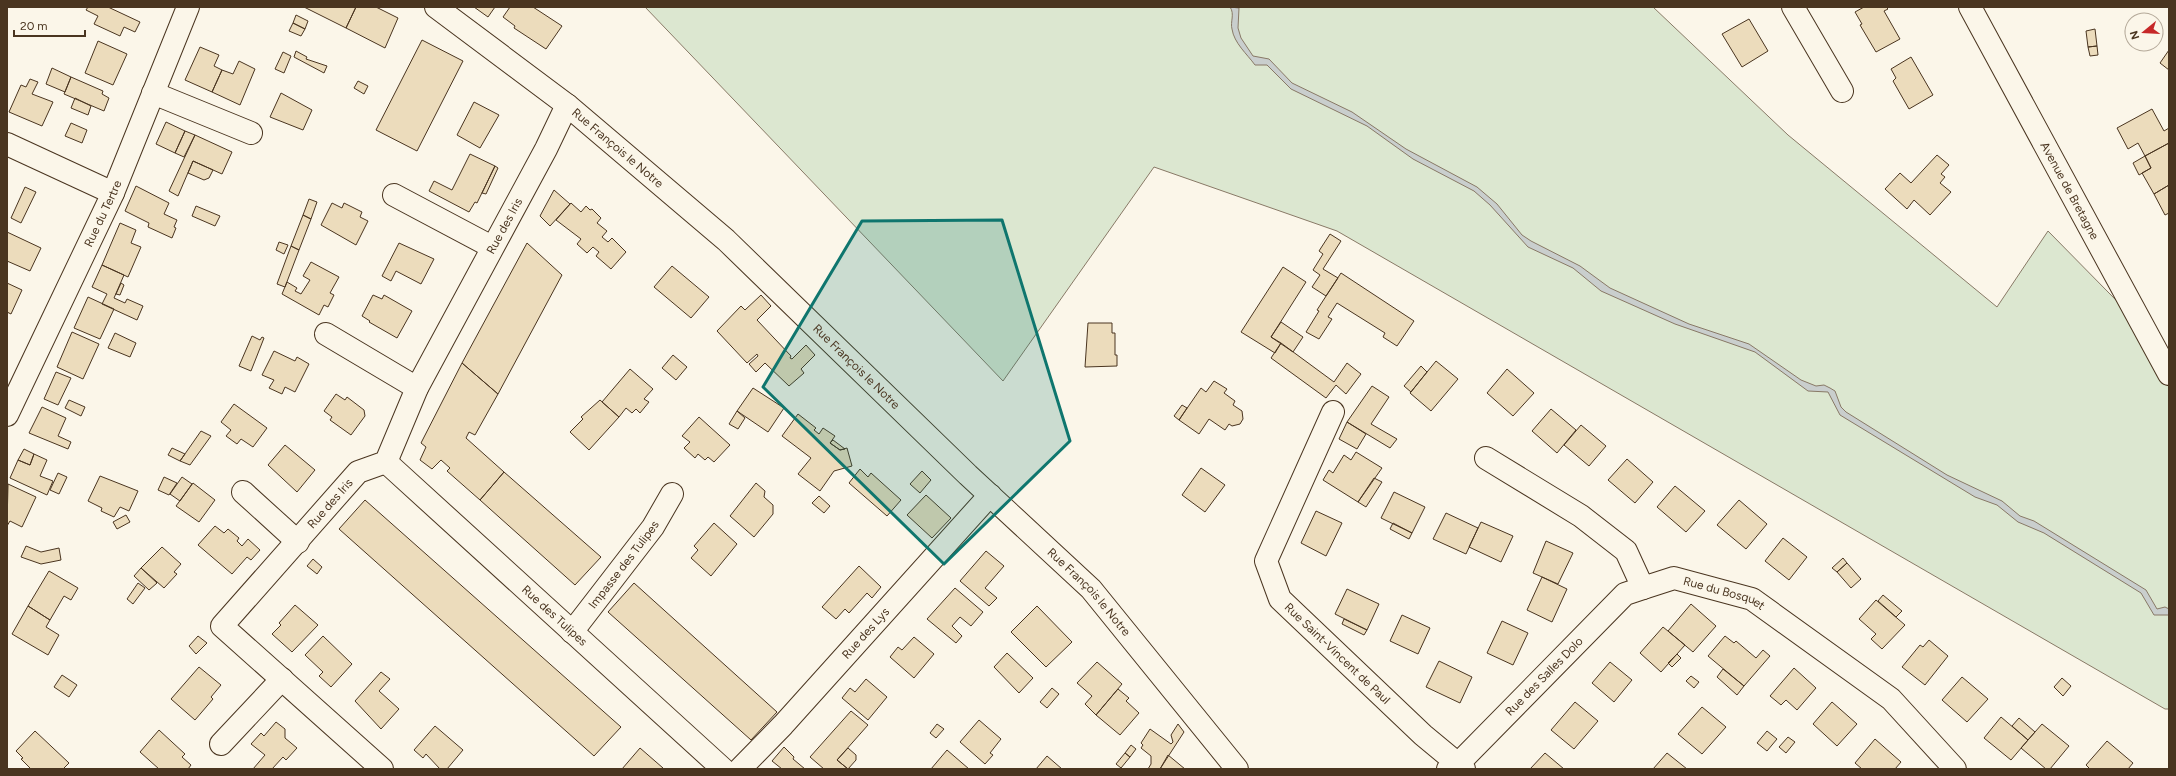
<svg xmlns="http://www.w3.org/2000/svg" width="2176" height="776" viewBox="0 0 2176 776" font-family="Figtree,sans-serif">
  <style>
    .green { fill: #dce7d0; stroke: #887966 }
    .water { fill: #c9cecd; stroke: #887966 }
    .building { fill: #ecdcbc; stroke: #4a3520 }
    .lines { fill: none; stroke-linecap: round; stroke-linejoin: round }
    .minor-casing { stroke: #4a3520; stroke-width: 24 }
    .minor { stroke: #fbf6e9; stroke-width: 22 }
    .marked { fill: #0f766e; fill-opacity: 0.2; stroke: #0f766e; stroke-width: 3; stroke-linejoin: round }
    .labels { text-anchor: middle; stroke-width: 3; stroke-linejoin: round; paint-order: stroke }
    .street-label { font-size: 12px; fill: #4a3520; stroke: #fbf6e9 }
  </style>
  <rect width="100%" height="100%" fill="#fbf6e9"/>
  <!-- green -->
  <path class="green" d="M645 7H1653L1788 135 1997 307 2048 231 2169 354V709H2165L1337 231 1154 167 1003 381Z"/>
  <!-- water -->
  <path class="water" d="M1230 7 1239 8 1238 28 1241 38 1253 56 1269 59 1292 83 1352 112 1406 149 1477 187 1497 204 1522 235 1531 241 1580 266 1610 288 1689 324 1749 344 1801 380 1816 386 1824 385 1830 388 1835 391 1841 407 1846 412 1947 475 2002 501 2020 516 2034 521 2146 590 2157 609 2165 607 2169 609V615H2154L2141 593 2044 533 2018 522 1997 505 1975 497 1840 415 1828 392 1808 391 1755 352 1675 324 1601 291 1573 268 1528 247 1490 205 1474 191 1413 159 1367 126 1291 89 1267 65H1255C1247 54 1234 43 1232 29 1230 22 1235 14 1230 7Z"/>
  <!-- building -->
  <path class="building" d="M88 7H108L140 22 135 32 124 27 120 36 94 24 98 16 86 10Z
    M304 7H356L346 28Z
    M356 7H376L398 18 385 48 346 28Z
    M474 7H495L488 17Z
    M510 7H533L562 26 546 49 514 28 515 26 503 17Z
    M1864 7H1886L1888 9 1884 11 1900 39 1876 52 1860 25 1862 24 1855 12Z
    M296 15 308 21 305 29 293 23Z
    M1749 19 1768 51 1742 67 1722 34Z
    M293 23 305 29 301 36 289 31Z
    M2095 29 2097 46 2088 47 2086 31Z
    M422 40 463 61 417 151 376 130Z
    M98 41 127 54 113 85 85 73Z
    M2097 46 2098 55 2090 56 2088 47Z
    M200 47 219 55 214 66 222 70 212 92 185 80Z
    M2169 50V70L2160 63Z
    M296 51 307 57 306 59 327 66 324 73 294 57Z
    M283 52 291 56 284 73 275 69Z
    M1911 57 1933 95 1909 109 1893 81 1896 78 1891 69Z
    M239 61 255 69 240 105 212 92 222 70 233 74Z
    M52 68 71 77 65 92 46 84Z
    M71 77 103 91 102 94 109 98 104 111 64 94Z
    M30 79 38 82 32 94 53 102 42 126 9 112 21 85 26 87Z
    M358 81 368 86 364 94 354 88Z
    M281 93 312 110 303 130 270 117Z
    M75 98 91 106 88 115 71 108Z
    M474 102 499 115 480 148 457 135Z
    M2152 109 2164 131 2169 128V143L2145 156 2138 143 2128 149 2117 128Z
    M166 122 185 131 175 153 156 144Z
    M71 123 87 130 82 143 65 136Z
    M185 131 195 135 184 157 175 153Z
    M195 135 232 152 222 174 193 161 178 196 169 191Z
    M2169 143V185L2154 194 2142 173 2151 168 2145 156Z
    M470 154 495 166 477 203 475 202 469 212 429 191 434 181 452 190Z
    M1937 155 1949 165 1941 174 1945 177 1940 183 1951 192 1930 215 1914 200 1907 209 1885 189 1900 173 1911 183Z
    M2145 156 2151 168 2139 175 2133 163Z
    M193 161 213 170 209 178 204 180 188 173Z
    M495 166 498 168 486 194 482 193Z
    M2169 185V213L2165 215 2154 194Z
    M136 186 169 203 164 214 177 220 174 227 176 228 172 238 148 227 149 223 125 211Z
    M25 187 36 192 21 223 11 218Z
    M554 190 570 204 550 226 540 216Z
    M309 199 317 202 311 219 303 215Z
    M332 203 342 208 344 203 362 212 360 217 368 221 356 245 321 225Z
    M571 203 581 212 586 206 590 210 592 209 601 218 597 223 607 231 602 237 608 242 612 238 626 252 611 269 596 256 599 252 593 247 587 253 577 244 581 239 556 220Z
    M196 206 220 216 215 226 192 216Z
    M303 215 311 219 299 250 291 246Z
    M120 223 136 230 131 243 141 247 128 277 102 265Z
    M7 232 41 248 30 271 7 261Z
    M1330 234 1341 241 1323 269 1338 278 1326 296 1312 287 1320 275 1313 270 1323 254 1319 251Z
    M279 242 288 245 284 254 276 250Z
    M399 243 434 259 421 284 396 271 391 281 382 276Z
    M527 243 562 275 498 394 462 363Z
    M291 246 299 250 285 287 277 284Z
    M311 262 339 277 330 293 334 295 328 307 324 305 319 315 282 294 287 282 297 288 295 291 301 294 310 280 303 276Z
    M102 265 124 275 114 298 125 303 127 299 143 306 137 320 102 304 107 294 92 287Z
    M672 266 709 297 691 318 654 287Z
    M1283 267 1306 282 1271 337 1281 343 1275 353 1241 332Z
    M1341 273 1414 321 1397 346 1383 337 1385 333 1337 303 1328 317 1332 319 1319 339 1306 332 1319 311 1317 310Z
    M7 283 22 290 11 314 7 312Z
    M121 283 124 285 120 295 116 294Z
    M373 295 382 299 384 295 412 311 397 338 369 322 370 321 362 316Z
    M761 295 771 306 757 320 791 356 790 358 792 359 806 345 815 355 801 369 804 373 789 386 765 363 756 372 749 364 758 356 757 354 747 363 717 331 741 306 745 310Z
    M88 297 114 309 100 339 74 328Z
    M1281 322 1303 337 1293 352 1271 337Z
    M1088 323H1112V333H1115V355H1117V366L1085 367Z
    M72 332 99 344 83 379 57 367Z
    M115 333 136 343 130 357 108 348Z
    M252 336 260 340 262 337 264 338 251 371 239 366Z
    M1281 343 1334 382 1347 363 1361 374 1346 394 1336 385 1326 398 1271 358Z
    M274 351 295 361 297 357 309 364 295 392 285 387 282 394 269 388 274 380 262 375Z
    M673 355 687 367 676 380 662 368Z
    M1436 361 1458 379 1431 411 1410 393Z
    M462 363 498 394 475 435 469 432 466 438 504 472 480 500 447 471 450 468 441 460 432 469 420 460 426 447 421 443Z
    M1421 366 1427 372 1411 392 1404 386Z
    M630 369 653 389 644 399 649 402 640 413 636 409 632 413 626 408 619 417 602 402Z
    M1507 369 1534 393 1513 416 1487 393Z
    M56 372 71 378 58 405 44 399Z
    M1214 381 1227 389 1224 393 1235 401 1233 405 1242 411 1243 419 1240 424 1232 426 1229 424 1225 430 1209 419 1199 434 1179 420 1201 388 1206 392Z
    M1372 386 1389 397 1371 424 1397 439 1390 448 1347 422Z
    M753 388 784 408 768 432 737 411Z
    M336 394 345 400 347 397 364 410 365 416 351 435 330 420 332 417 324 411Z
    M69 400 85 407 81 416 65 408Z
    M600 400 619 417 589 450 570 432 583 419 581 417Z
    M234 404 267 428 253 447 241 439 237 444 226 436 231 430 221 422Z
    M1182 405 1187 408 1179 420 1174 416Z
    M42 407 66 418 58 436 71 442 68 449 29 433Z
    M1551 409 1576 430 1557 453 1532 431Z
    M737 411 745 418 738 429 729 424Z
    M798 414 816 428 814 430 819 434 823 428 835 436 830 443 840 450 847 448 852 466 834 471 820 491 798 474 811 458 782 436Z
    M699 417 730 445 714 462 708 457 705 460 698 454 695 458 684 448 690 442 682 436Z
    M1347 422 1366 434 1357 449 1339 439Z
    M1581 425 1606 446 1589 466 1564 445Z
    M201 431 211 436 190 465 180 461Z
    M833 440 845 449 840 450 830 443Z
    M285 445 315 470 297 492 268 465Z
    M172 448 185 454 180 461 168 455Z
    M24 449 34 454 30 465 18 460Z
    M1356 452 1382 468 1358 502 1323 480 1329 470 1333 473 1344 455 1351 460Z
    M34 454 47 460 40 476 53 481 47 495 10 478 18 460 30 465Z
    M1627 459 1653 482 1635 503 1608 480Z
    M1201 468 1225 485 1205 512 1182 495Z
    M860 469 868 477 871 473 901 500 887 516 849 483Z
    M922 471 931 480 920 493 910 484Z
    M504 472 601 557 575 585 480 500Z
    M58 473 67 477 59 494 50 490Z
    M100 476 138 491 129 511 120 507 114 517 101 511 102 508 88 501Z
    M164 477 177 483 169 495 158 490Z
    M182 477 192 484 180 501 170 494Z
    M1374 478 1382 482 1366 507 1358 502Z
    M193 483 215 500 199 522 176 506Z
    M756 483 765 491 764 497 773 505V514L754 537 730 516Z
    M8 484 36 497 22 527 10 521 7 526Z
    M1675 486 1705 511 1686 532 1657 507Z
    M1394 492 1425 507 1412 533 1381 518Z
    M926 495 951 518 932 538 907 515Z
    M819 496 830 506 824 513 812 503Z
    M365 500 621 727 594 756 339 529Z
    M1739 500 1767 524 1746 549 1717 525Z
    M1316 511 1342 523 1326 556 1301 543Z
    M1446 513 1478 528 1466 554 1433 539Z
    M126 515 130 522 117 529 113 522Z
    M1481 522 1513 536 1501 562 1469 547Z
    M714 523 737 544 711 576 691 558 698 550 694 546Z
    M1393 523 1412 533 1409 539 1390 529Z
    M215 526 224 533 228 529 239 538 237 541 242 546 248 539 260 550 251 560 247 557 232 574 198 545Z
    M1783 538 1807 557 1789 580 1765 561Z
    M1546 541 1573 553 1558 584 1533 573Z
    M26 546 41 552 59 548 61 560 41 564 21 557Z
    M162 547 181 564 174 572 177 574 164 588 141 568Z
    M986 551 1004 566 985 588 997 598 989 606 960 581Z
    M1843 558 1847 563 1837 572 1832 568Z
    M313 559 322 567 317 574 307 566Z
    M1847 563 1861 579 1851 588 1837 572Z
    M859 566 881 587 872 598 867 593 849 613 845 609 836 619 822 607Z
    M141 568 157 583 149 590 134 576Z
    M49 571 78 588 71 600 64 596 50 620 28 606Z
    M1542 577 1567 589 1552 622 1527 610Z
    M138 583 145 588 133 604 127 599Z
    M634 583 777 712 751 740 608 612Z
    M955 588 983 612 971 626 960 617 952 626 962 636 956 643 927 619Z
    M1347 589 1379 604 1367 630 1335 614Z
    M1883 595 1902 611 1896 617 1878 601Z
    M1876 600 1905 625 1882 649 1871 639 1876 634 1859 619Z
    M1691 604 1716 626 1693 652 1668 631Z
    M295 605 318 625 292 652 272 634 281 625 279 623Z
    M28 606 50 620 46 627 59 635 48 655 12 634Z
    M1037 606 1072 642 1046 667 1011 632Z
    M1402 615 1430 628 1418 654 1390 641Z
    M1344 619 1367 630 1364 635 1342 624Z
    M1502 621 1528 633 1513 665 1487 653Z
    M1663 627 1685 645 1661 672 1640 653Z
    M198 636 207 643 196 654 189 646Z
    M323 636 352 664 331 687 319 676 323 672 305 655Z
    M1725 636 1734 643 1736 641 1756 658 1763 650 1770 656 1744 686 1708 656Z
    M914 637 934 654 914 678 890 657 898 647 902 650Z
    M1929 640 1948 656 1925 685 1902 667 1920 645 1923 647Z
    M1007 653 1033 678 1019 693 994 667Z
    M1677 654 1681 658 1672 667 1668 663Z
    M1439 661 1472 677 1460 703 1426 687Z
    M1097 662 1122 684 1096 715 1085 704 1092 696 1077 683Z
    M1610 662 1632 680 1614 702 1592 683Z
    M199 667 221 685 211 697 213 699 195 720 171 699Z
    M1794 668 1816 688 1797 710 1786 700 1781 705 1770 696Z
    M1723 669 1744 686 1737 695 1717 677Z
    M381 672 390 679 379 691 399 709 381 729 355 701Z
    M62 675 77 685 69 697 54 687Z
    M1691 676 1699 682 1694 688 1686 681Z
    M1962 677 1988 699 1967 722 1942 700Z
    M2062 678 2071 686 2063 696 2054 687Z
    M866 679 887 697 868 720 842 698 850 688 855 692Z
    M1052 688 1059 694 1047 708 1040 702Z
    M1118 689 1129 698 1126 701 1139 713 1120 735 1096 715Z
    M1575 702 1598 721 1574 749 1551 730Z
    M1832 702 1857 724 1837 746 1813 724Z
    M1702 707 1726 727 1702 754 1678 734Z
    M851 711 868 725 837 760 848 769H824L810 757Z
    M2001 717 2028 740 2011 760 1984 738Z
    M2019 718 2035 732 2028 740 2012 726Z
    M979 720 1001 739 990 753 993 755 985 764 960 742Z
    M276 722 285 729V738L297 748 286 760 283 757 272 769H253L265 755 251 744 261 733 264 736Z
    M937 724 944 729 936 738 930 733Z
    M1178 724 1184 732 1160 769H1148L1151 764V756L1141 748 1143 745 1141 743 1150 729 1171 744 1173 742 1171 735Z
    M2042 724 2069 746 2050 769H2046L2021 748Z
    M435 726 463 750 447 769H440L426 754 423 758 414 750Z
    M159 730 185 754 182 757 191 765 188 769H159L140 752Z
    M35 731 69 763 63 769H31L21 759 23 758 16 751Z
    M1767 731 1777 739 1767 751 1757 743Z
    M1788 737 1795 742 1786 753 1779 747Z
    M1875 739 1901 762 1895 769H1862L1855 763Z
    M2107 741 2133 763 2128 769H2090L2086 765Z
    M1131 745 1136 749 1130 757 1125 753Z
    M784 747 794 757 793 759 805 769H782L772 761Z
    M640 748 663 768V769H622Z
    M848 748 856 755V760L848 769 837 760Z
    M947 750 969 769H931Z
    M1125 753 1130 757 1121 768 1116 764Z
    M1545 753 1564 769H1530Z
    M1667 753 1687 769H1653Z
    M1168 755 1185 769H1160Z
    M1047 756 1062 769H1036Z"/>
  <g class="lines">
    <!-- minor casing -->
    <g class="minor-casing">
      <g id="minor">
        <path id="s1" d="M436 7 567 105 726 240 968 475 1091 589 1237 769"/>
        <path d="M1793 7 1842 91"/>
        <path id="s2" d="M1970 7 2169 374"/>
        <path d="M153 93 251 133"/>
        <path d="M7 144 113 193"/>
        <path d="M394 195 492 247"/>
        <path d="M326 334 417 388"/>
        <path id="s3" d="M1333 412 1266 561 1280 599 1423 735 1464 769"/>
        <path id="s4" d="M7 415 113 193 188 7"/>
        <path id="s5" d="M1486 458 1581 516 1626 551 1643 588 1674 578 1752 599 1891 699 1955 769"/>
        <path id="s6" d="M386 462 723 769"/>
        <path d="M243 492 298 542"/>
        <path id="s7" d="M572 632 653 527 672 494"/>
        <path d="M221 744 282 679"/>
        <path id="s8" d="M382 769 222 626 358 472 386 462 417 388 546 149 567 105"/>
        <path id="s9" d="M740 769 783 725 990 495"/>
        <path id="s10" d="M1448 769 1458 764 1625 594 1643 588"/>
      </g>
    </g>
    <!-- minor -->
    <use href="#minor" class="minor"/>
  </g>
  <!-- marked area -->
  <path class="marked" d="M1002 220 1070 441 944 564 763 387 862 221Z"/>
  <g class="labels">
    <!-- street labels -->
    <g class="street-label">
      <text dy="4" stroke="none"><textPath href="#s1" startOffset="230">Rue François le Notre</textPath></text>
      <text dy="4" stroke="none"><textPath href="#s2" startOffset="209">Avenue de Bretagne</textPath></text>
      <text dy="4" stroke="none"><textPath href="#s4" startOffset="223">Rue du Tertre</textPath></text>
      <text dy="4" stroke="none"><textPath href="#s8" startOffset="714">Rue des Iris</textPath></text>
      <text dy="4" stroke="none"><textPath href="#s1" startOffset="554">Rue François le Notre</textPath></text>
      <text dy="4" stroke="none"><textPath href="#s8" startOffset="378">Rue des Iris</textPath></text>
      <text dy="4" stroke="none"><textPath href="#s7" startOffset="85">Impasse des Tulipes</textPath></text>
      <text dy="4" stroke="none"><textPath href="#s1" startOffset="878">Rue François le Notre</textPath></text>
      <text dy="4" stroke="none"><textPath href="#s5" startOffset="294">Rue du Bosquet</textPath></text>
      <text dy="4" stroke="none"><textPath href="#s6" startOffset="228">Rue des Tulipes</textPath></text>
      <text dy="4" stroke="none"><textPath href="#s9" startOffset="185">Rue des Lys</textPath></text>
      <text dy="4" stroke="none"><textPath href="#s3" startOffset="283">Rue Saint-Vincent de Paul</textPath></text>
      <text dy="4" stroke="none"><textPath href="#s10" startOffset="134">Rue des Salles Dolo</textPath></text>
    </g>
  </g>
  <!-- border -->
  <rect width="2176" height="776" fill="none" stroke="#4a3520" stroke-width="16"/>
  <!-- north arrow -->
  <g transform="translate(2144 32) rotate(252)"><circle r="19" fill="#fbf6e9" stroke="#b4a999"/>
  <path d="M0-3L7 15L0 10L-7 15Z" fill="#c62828"/>
  <text y="-6" font-size="11" font-weight="bold" text-anchor="middle" fill="#4a3520">N</text>
  </g>
  <!-- scale -->
  <path d="M14 30v6h71v-6" fill="none" stroke="#4a3520" stroke-width="2"/>
  <text x="20" y="30" font-size="12" fill="#4a3520" stroke="#fbf6e9" stroke-width="3" paint-order="stroke">20 m</text>
</svg>
